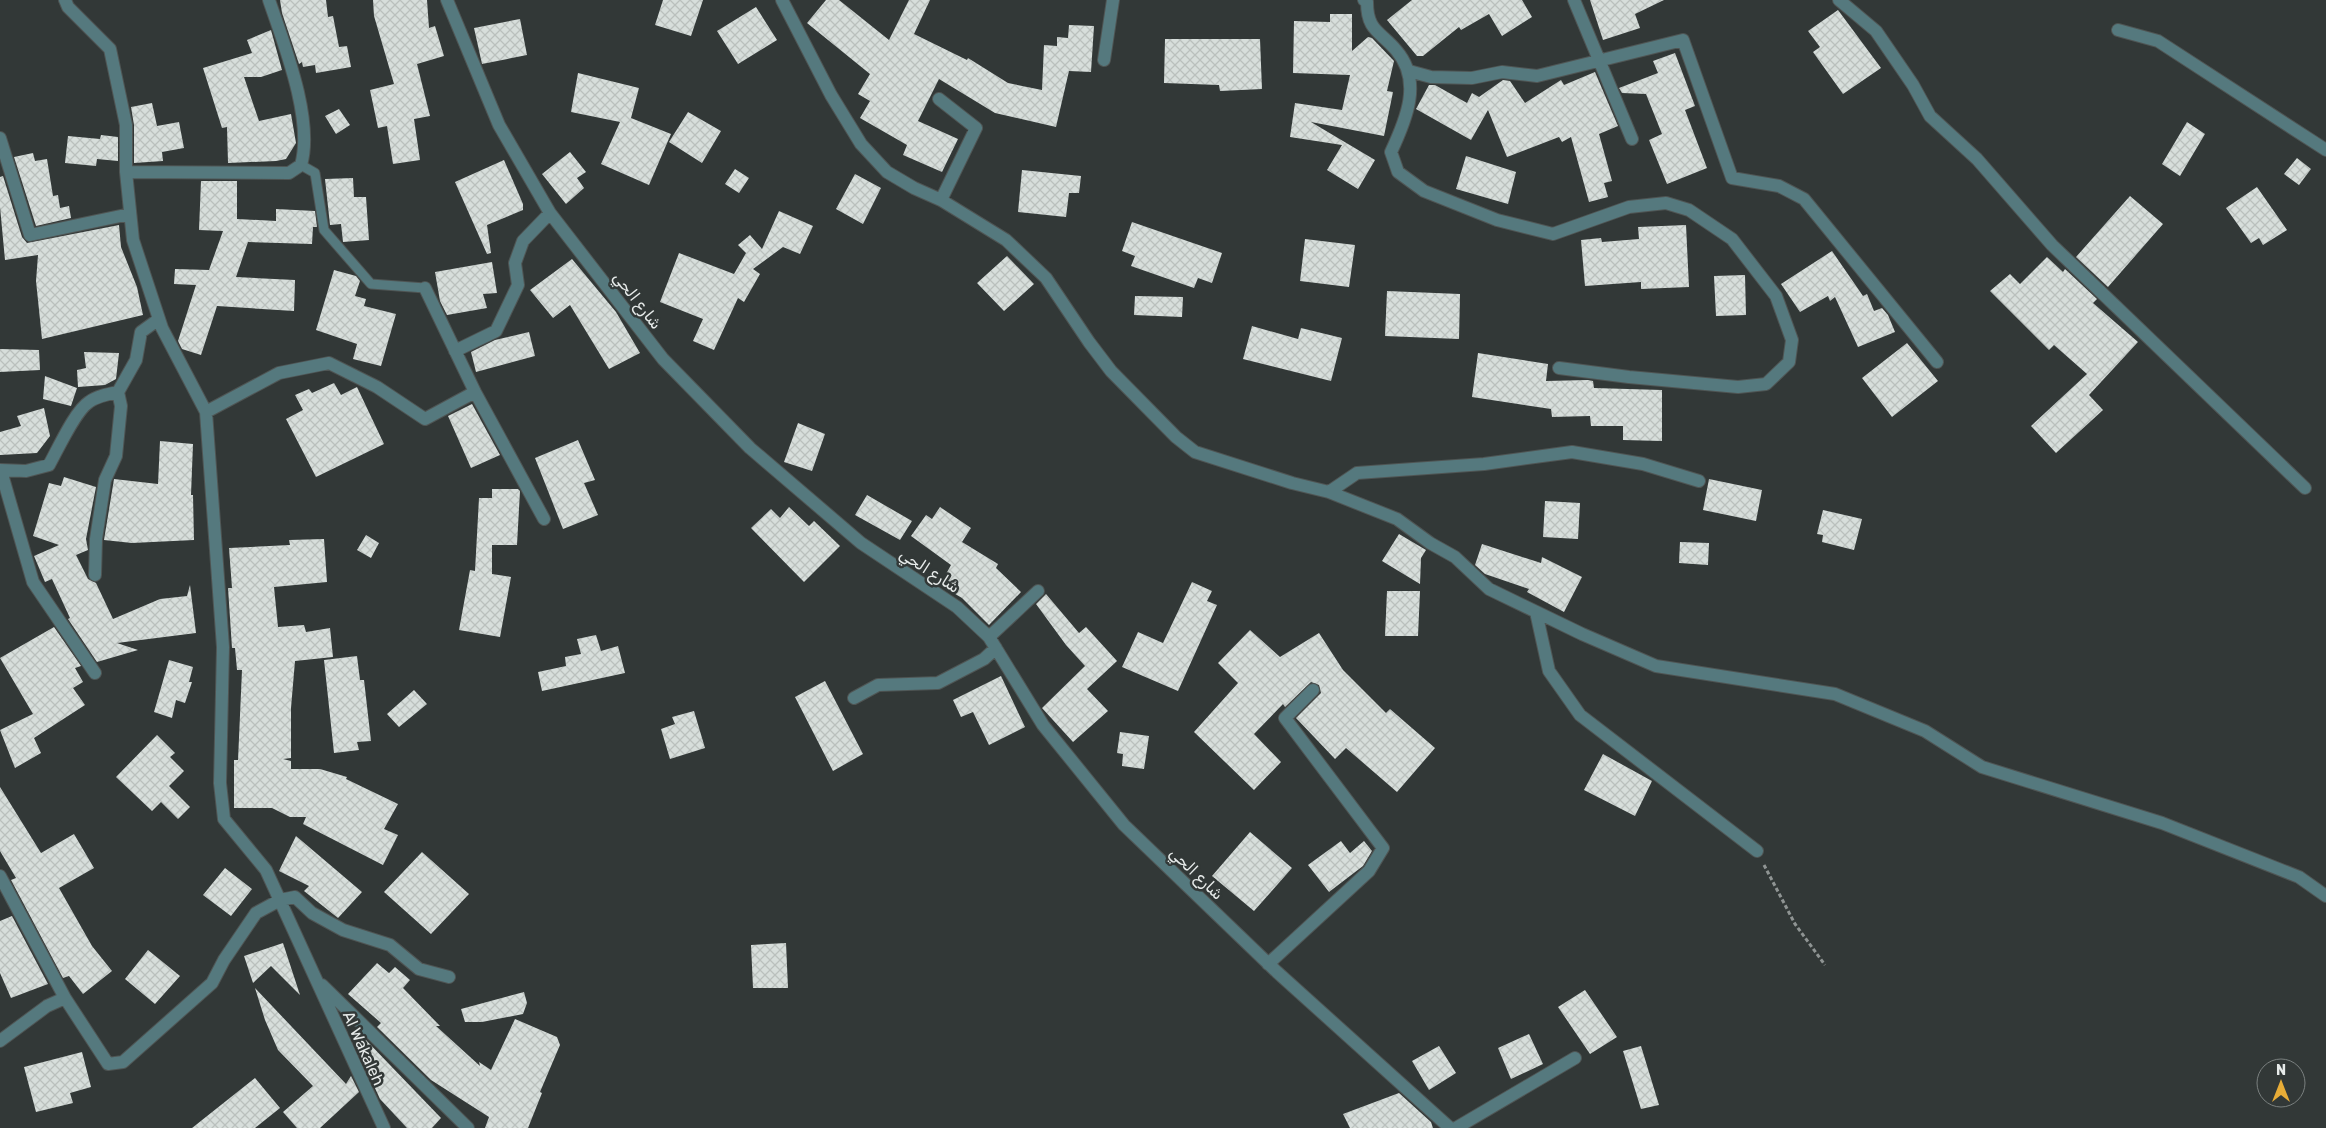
<svg xmlns="http://www.w3.org/2000/svg" width="2326" height="1128" viewBox="0 0 2326 1128" font-family="Rubik,'Noto Sans Arabic',sans-serif">
  <style>
    .building { fill: url(#building-cross-hatch) }
    .lines { fill: none; stroke-linecap: round; stroke-linejoin: round }
    .service-casing { stroke: #4f5554; stroke-width: 11 }
    .minor-casing { stroke: #4f5554; stroke-width: 14 }
    .path { stroke: #8f9493; stroke-width: 3; stroke-dasharray: 4 2.5; stroke-linecap: butt }
    .service { stroke: #55797e; stroke-width: 9 }
    .minor { stroke: #55797e; stroke-width: 12 }
    .labels { text-anchor: middle; stroke-width: 5; stroke-linejoin: round; paint-order: stroke }
    .street-label { font-size: 16px; fill: #e7ebea; stroke: #323837 }
  </style>
  <defs>
    <pattern id="building-cross-hatch" width="8" height="8" patternUnits="userSpaceOnUse" patternTransform="scale(1.25)"><rect width="8" height="8" fill="#d7dedb"/><path d="M0 0l8 8M0 8l8-8" fill="none" stroke="#bac0bd"/></pattern>
  </defs>
  <rect width="100%" height="100%" fill="#323837"/>
  <!-- building -->
  <path class="building" d="M280 0H326L328 17 333 16 339 47 347 46 351 67 316 73 315 65 303 67 302 62 299 64 282 13Z
    M373 0H427L429 28 435 26 444 56 417 64 430 116 414 119 420 160 393 164 387 126 378 128 370 90 394 84 374 16Z
    M663 0H703L691 36 655 25Z
    M826 0H839L889 40 909 0H930L914 34 967 60 968 58 1008 83 1042 90 1044 45 1057 46V37L1068 38 1069 25 1094 26 1091 72 1069 71 1056 127 995 113 939 79 918 121 958 139 942 172 903 155 907 145 860 118 870 101 858 94 870 74 807 23Z
    M1412 0H1522L1532 17 1502 36 1489 14 1461 30 1459 27 1423 56H1417L1387 20Z
    M1590 0H1664L1635 14 1640 28 1603 40Z
    M756 7 777 40 738 64 717 31Z
    M1838 10 1881 68 1843 94 1813 52 1820 47 1808 31Z
    M1330 14H1352V51L1368 37 1372 38 1394 61 1387 91 1393 92 1384 136 1311 122 1375 160 1358 189 1327 170 1342 145 1290 137 1295 103 1342 110 1350 75 1293 73 1294 21 1330 22Z
    M520 19 527 55 482 64 474 28Z
    M271 30 282 70 261 77H244L259 121 291 114 296 143 286 159 276 161 228 163 227 127 222 128 203 68 252 53 247 40Z
    M1165 39H1260L1262 89 1220 91 1219 85 1164 83Z
    M1675 53 1695 106 1685 110 1707 168 1667 184 1649 140 1662 134 1646 94 1622 93 1619 88 1658 73 1653 61Z
    M1595 72 1618 126 1599 134 1612 181 1604 183 1608 197 1589 202 1571 137 1562 142 1559 137 1507 157 1488 110 1471 140 1416 109 1429 85H1435L1467 103 1472 93 1479 97 1503 80 1510 81 1525 103 1561 80 1564 85Z
    M578 73 639 88 631 118 671 134 649 185 601 164 620 122 571 112Z
    M152 103 157 126 179 122 184 148 162 152 163 161 134 163V125L131 107Z
    M339 109 350 125 336 134 325 116Z
    M688 112 721 131 702 163 669 142Z
    M2187 122 2205 134 2180 176 2162 164Z
    M101 135 118 137V161L97 159 96 166 65 163 68 136 100 139Z
    M570 152 586 172 577 178 584 188 566 204 542 174Z
    M33 153 35 161 47 159 53 196 58 195 60 208 69 206 71 218 36 226 14 157Z
    M1466 156 1516 172 1508 204 1456 189Z
    M2297 158 2311 169 2299 185 2284 174Z
    M504 160 523 204V210L487 225 491 253 487 254 455 182Z
    M735 169 749 178 739 193 725 184Z
    M1022 170 1081 176 1079 193H1069L1066 217 1018 212Z
    M855 174 881 188 863 224 836 209Z
    M3 176 22 237 27 243 119 225 121 247 137 287 143 315 42 339 36 281 38 255 5 260 0 207V177Z
    M353 178 354 197H366L369 240 343 242 341 224 330 225 325 179Z
    M201 181H237V219L276 221V209L315 211 317 227H313L312 244 248 242 236 277 295 280 294 311 217 306 201 355 182 349 178 341 196 285 174 284 175 269 209 270 223 231 199 230Z
    M2257 187 2287 230 2263 245 2259 238 2251 243 2226 208Z
    M2130 196 2163 224 2108 287 2076 257Z
    M779 211 813 226 800 254 783 247 753 269 760 274 744 302 738 298 714 350 693 341 703 319 660 302 679 253 734 274 746 253 738 245 750 235 762 249Z
    M1132 222 1222 253 1212 283 1198 278 1194 288 1131 266 1135 256 1122 251Z
    M1686 225 1689 287 1641 289V282L1585 286 1581 240 1601 238 1602 242 1639 239 1638 227Z
    M1305 239 1355 245 1349 287 1300 281Z
    M1832 251 1863 296 1867 294 1874 311 1882 308 1888 315 1895 332 1858 347 1835 297 1830 301 1828 296 1800 312 1781 284Z
    M1007 256 1034 284 1004 311 977 283Z
    M2047 257 2063 272 2065 269 2097 299 2093 303 2138 342 2089 395 2103 410 2056 453 2031 426 2087 374 2054 345 2049 350 1990 291 2010 274 2020 284Z
    M572 259 616 312 640 353 609 369 570 305 553 318 530 290Z
    M492 262 497 293 483 294 487 308 447 315 440 301 435 272Z
    M334 270 356 276 360 281 355 296 366 299 364 306 396 314 381 366 353 359 357 344 316 330Z
    M1745 275 1746 315 1716 316 1714 276Z
    M1387 291 1460 294 1459 339 1385 336Z
    M1135 296 1183 297 1182 317 1134 315Z
    M1252 326 1298 339 1301 328 1342 338 1331 381 1243 359Z
    M529 332 535 356 476 372 471 352 495 340Z
    M1907 343 1938 381 1892 417 1862 378Z
    M0 349 39 350 40 370 0 372Z
    M84 352 119 353 116 379 105 385 78 387 77 370 86 368Z
    M1478 353 1548 364 1546 381 1588 380 1593 381 1594 388 1662 390V441L1623 440V426H1591L1590 416 1552 417 1551 409 1472 397Z
    M45 376 77 388 71 406 43 399Z
    M334 383 341 395 357 387 384 444 316 477 286 419 303 410 295 395 309 389 312 393Z
    M472 404 500 455 471 468 448 416Z
    M44 408 50 436 37 453 0 455V432L21 426 17 416Z
    M798 423 825 434 812 471 784 462Z
    M578 440 595 480 584 483 598 515 563 529 535 458Z
    M160 441 193 444 191 495H193L194 540 132 543 104 540 114 479 158 484Z
    M64 477 96 487 86 539 88 550 76 555 88 579 96 583 113 619 160 599 187 596 190 585 196 633 117 643 138 650 97 662 68 619 70 618 52 579 45 582 34 556 59 545 33 536 49 483 61 486Z
    M1709 479 1762 490 1756 521 1703 510Z
    M492 489H518L520 491 517 545H492V574L511 577 500 637 459 630 470 570 475 571 479 498H492Z
    M867 495 912 521 900 540 855 515Z
    M1545 501 1580 503 1578 539 1543 537Z
    M789 507 809 526 814 521 840 546 804 582 751 528 771 509 780 518Z
    M940 507 971 528 962 542 998 564 996 568 1021 592 989 625 962 598 940 585 951 565 911 536 926 515 932 519Z
    M1823 510 1862 519 1854 550 1822 542 1823 535 1817 534Z
    M1399 534 1426 550 1421 558 1420 584 1382 561Z
    M366 535 379 543 371 558 357 550Z
    M324 539 327 582 274 587 278 627 304 625 306 632 330 628 333 657 295 661 291 708V758L283 759 291 761V769H320L347 777 346 779 398 804 384 829 398 835 383 865 303 824 306 817H290L272 808H234V760H238L242 670H237L235 648H232L228 588H232L229 548 290 545 289 540Z
    M1680 542 1709 543 1708 565 1679 563Z
    M1482 544 1541 563 1542 557 1582 577 1564 612 1527 592 1529 589 1485 574 1475 565Z
    M1192 582 1212 591 1207 601 1217 605 1178 691 1122 667 1138 632 1163 643Z
    M1387 591H1420L1418 636H1385Z
    M1046 594 1079 633 1086 627 1117 661 1087 689 1108 711 1073 742 1042 708 1085 666 1066 645 1036 604Z
    M54 627 81 666 75 668 83 682 73 688 85 705 34 738 41 753 15 768 0 730 33 714 0 658Z
    M1250 630 1280 657 1319 633 1343 670 1386 713 1390 709 1435 748 1397 792 1346 748 1335 759 1296 718 1321 693 1319 685 1311 682 1285 707 1283 704 1254 734 1281 762 1254 790 1194 732 1238 683 1218 663Z
    M596 635 601 651 618 646 625 673 542 691 538 672 566 666 565 657 581 654 577 639Z
    M357 656 360 680H364L371 741 357 742 359 750 334 753 324 660Z
    M169 660 193 667 189 682H192L185 703 176 700 172 718 154 712Z
    M1001 676 1025 727 989 745 973 712 961 717 953 700Z
    M825 681 863 754 833 771 795 697Z
    M414 690 427 704 399 727 387 714Z
    M694 711 705 748 670 759 661 729 675 724 672 717Z
    M1120 732 1149 736 1144 769 1122 766 1123 754 1117 753Z
    M157 735 175 753 170 757 184 771 169 786 190 807 178 819 161 802 152 811 116 777Z
    M1603 754 1652 781 1635 816 1584 790Z
    M0 787 41 853 74 834 94 868 59 888 92 946 112 971 83 994 69 976 63 978 11 880 16 878 0 851Z
    M1250 832 1292 868 1254 911 1212 876Z
    M296 836 362 892 338 918 304 891 309 886 279 871Z
    M1341 841 1350 853 1364 841 1372 851 1363 866 1329 892 1308 865Z
    M422 852 469 894 431 934 384 892Z
    M225 868 252 889 231 916 203 895Z
    M12 916 48 984 11 998 0 973V921Z
    M283 943 300 995 271 966 253 983 244 956Z
    M786 943 788 988H753L751 945Z
    M148 950 180 976 155 1004 125 979Z
    M377 963 389 973 395 967 410 980 403 988 440 1026H436L480 1066 479 1062 491 1070 515 1019 557 1037 560 1045 540 1092 542 1093 528 1128H485L489 1117 431 1080 377 1027 381 1023 348 994Z
    M255 988 346 1084 351 1076 359 1092 320 1128H297L283 1112 313 1086 278 1050 265 1020Z
    M1585 990 1617 1037 1590 1054 1558 1007Z
    M524 992 527 1003 523 1014 482 1022H465L461 1009Z
    M1529 1034 1543 1064 1511 1079 1498 1048Z
    M364 1038 441 1118 432 1128H407L380 1099 363 1062 364 1060 355 1046Z
    M1439 1046 1456 1073 1429 1090 1412 1061Z
    M1641 1046 1659 1105 1641 1109 1623 1051Z
    M82 1052 91 1087 70 1093 73 1103 36 1112 24 1067Z
    M255 1078 280 1108 255 1128H192Z
    M1399 1093 1431 1122 1433 1128H1350L1343 1114Z"/>
  <g class="lines">
    <!-- service casing -->
    <g class="service-casing">
      <path id="service" d="M301 165 315 173 324 230 371 284 425 288"/>
    </g>
    <!-- minor casing -->
    <g class="minor-casing">
      <path id="minor" d="M65 0 68 7 110 49 126 125V172L133 240 162 328 206 412 223 647 220 783 224 819 266 870 384 1128
        M447 0 499 125 550 213 663 359 750 448 861 543 957 607 989 637 1043 725 1124 825 1277 972 1450 1128
        M782 0 831 95 861 144 887 172 914 188 941 200 1006 240 1046 278 1089 342 1111 371 1176 437 1195 452 1292 483 1329 492 1397 519 1430 543 1455 557 1489 589 1582 634 1656 666 1835 694 1925 731 1982 767 2162 823 2299 877 2326 896
        M1364 0 1367 2C1367 31 1380 31 1396 50 1423 81 1406 120 1391 152L1398 172 1424 191 1497 220 1553 234 1629 207 1666 203 1689 210 1732 239 1776 296 1792 340 1789 362 1766 384 1738 387 1629 377 1559 368
        M1574 0 1632 139
        M1839 0 1876 31 1913 85 1930 116 1977 159 2052 245 2305 488
        M2118 30 2158 41 2326 150
        M1104 60 1113 0
        M1409 71 1431 77 1472 78 1502 72 1537 76 1683 40 1732 178 1779 186 1804 199 1937 362
        M939 99 976 128 941 200
        M0 138 30 235 130 214
        M126 172 289 173 301 165C314 120 284 44 269 0
        M425 288 475 392 544 519
        M455 351 496 331 518 285 515 263 523 241 550 213
        M206 412 279 373 329 363 377 387 425 419 475 392
        M0 470 26 471 49 465C58 449 75 411 89 402 97 396 108 394 118 392L136 360 141 332 159 319
        M1 471 33 582 95 673
        M1329 492 1357 473 1484 464 1572 452 1643 464 1699 481
        M95 575 96 539 105 480 116 456 121 406 118 392
        M1536 612 1549 671 1580 715 1757 851
        M989 637 1038 591
        M854 698 878 685 938 683 984 659 996 648
        M0 876 65 998
        M1268 964 1369 871 1383 848 1285 718 1313 690
        M322 985 468 1128
        M0 1041 47 1006 65 998 108 1064 123 1062 212 983 224 960 256 913 280 900 295 897 312 913 343 930 390 945 419 969 449 977
        M1456 1128 1575 1058"/>
    </g>
    <!-- path -->
    <path class="path" d="M1764 865 1795 924 1825 965"/>
    <!-- service -->
    <use href="#service" class="service"/>
    <!-- minor -->
    <use href="#minor" class="minor"/>
  </g>
  <g class="labels">
    <!-- street labels -->
    <g class="street-label">
      <text transform="translate(638 300) rotate(52)" y="6">شارع الحي</text>
      <text transform="translate(930 570) rotate(33)" y="6">شارع الحي</text>
      <text transform="translate(1197 873) rotate(44)" y="6">شارع الحي</text>
      <text transform="translate(364 1048) rotate(66)" y="6">Al Wakaleh</text>
    </g>
  </g>
  <!-- north arrow -->
  <g transform="translate(2281 1083)"><circle r="24" fill="#323837" stroke="#7a807f"/>
  <path d="M0-4L9 19L0 12L-9 19Z" fill="#e7ac37"/>
  <text y="-8" font-size="14" font-weight="bold" text-anchor="middle" fill="#e7ebea">N</text>
  </g>
</svg>
